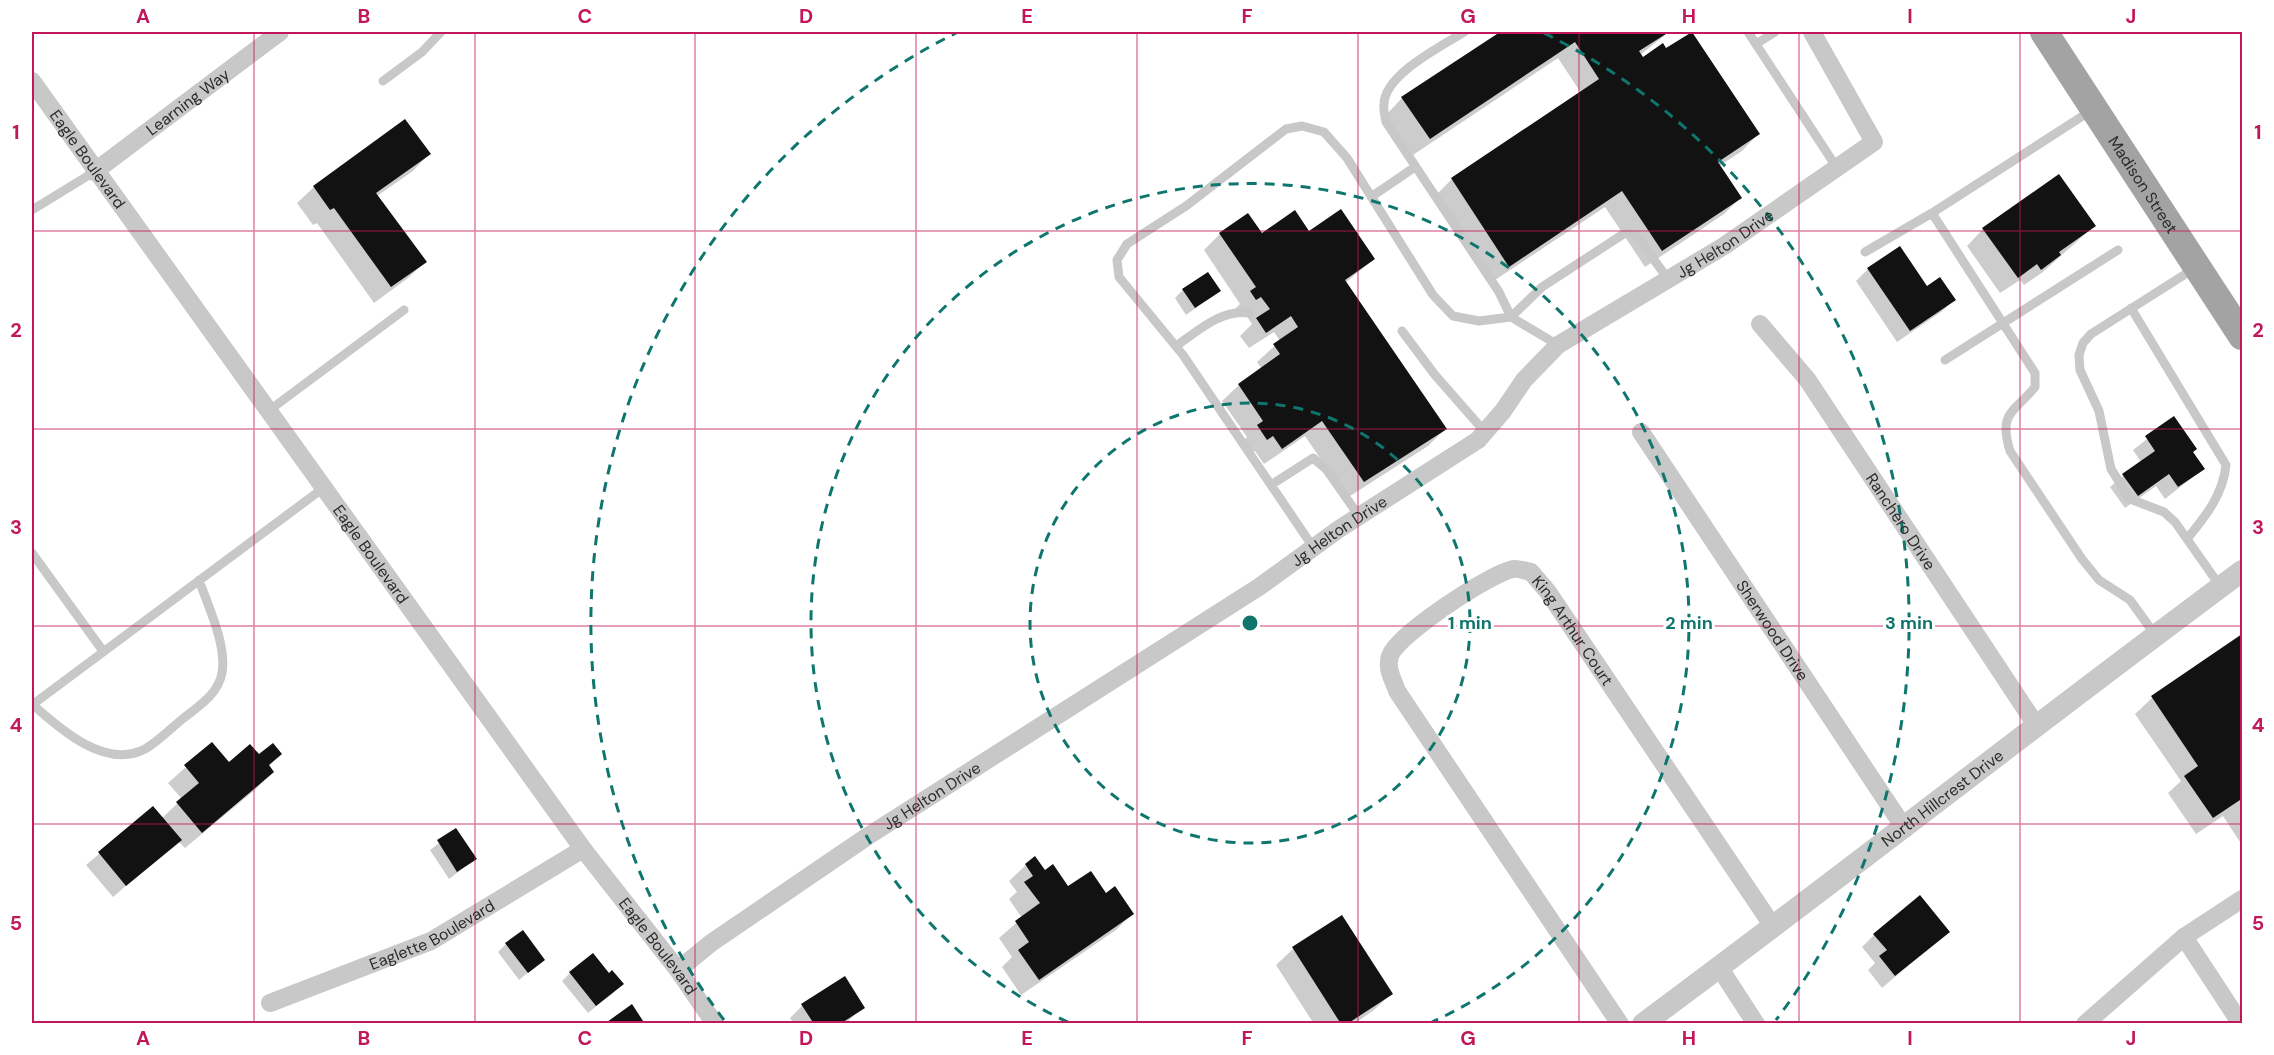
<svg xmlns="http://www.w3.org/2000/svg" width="2274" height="1055" viewBox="0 0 2274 1055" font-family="'DM Sans',sans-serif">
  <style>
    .shadow { fill: #0003 }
    .building { fill: #121212 }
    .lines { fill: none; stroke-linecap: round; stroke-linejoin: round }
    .service { stroke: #c8c8c8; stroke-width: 9 }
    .minor { stroke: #c8c8c8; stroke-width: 18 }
    .tertiary { stroke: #c8c8c8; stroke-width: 22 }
    .primary { stroke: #a3a3a3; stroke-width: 28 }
    .grid { fill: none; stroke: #c2185b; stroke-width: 1.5; stroke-opacity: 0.55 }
    .ring { fill: none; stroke: #0f766e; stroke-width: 3; stroke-dasharray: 10 8 }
    .labels { text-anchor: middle; stroke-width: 6; stroke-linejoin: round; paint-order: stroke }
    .street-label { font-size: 16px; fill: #2b2b2b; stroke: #fff }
    .centre { fill: #0f766e; stroke: #fff; stroke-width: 3 }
    .ring-label { font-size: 18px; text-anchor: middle; font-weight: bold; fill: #0f766e; stroke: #fff; stroke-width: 6; stroke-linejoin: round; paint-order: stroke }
    .neatline { fill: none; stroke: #c2185b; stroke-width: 2 }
    .grid-label { font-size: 20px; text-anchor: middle; font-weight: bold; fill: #c2185b }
  </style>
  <rect width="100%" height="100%" fill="#fff"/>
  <!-- shadow -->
  <path class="shadow" d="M1502 32H1669L1640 55 1642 59 1758 134 1742 151 1719 166 1740 198 1724 214 1645 267 1605 207 1492 282 1435 196 1452 179 1581 93 1558 58 1413 155 1386 115 1402 98Z
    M429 154 413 171 377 196 425 262 408 278 374 303 317 223 313 225 297 203 314 187Z
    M2094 226 2043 272 2024 285 2020 280 2000 293 1967 246 1983 229Z
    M1308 233 1374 259 1345 283 1445 429 1428 446 1347 498 1305 436 1264 464 1255 451 1250 455 1241 443 1247 437 1222 401 1239 385 1262 369 1257 362 1280 341 1274 332 1249 348 1240 336 1252 324 1244 312 1235 309 1240 304 1204 250 1220 234Z
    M1868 269 1926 288 1954 300 1941 312 1897 342 1856 281Z
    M1183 290 1219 291 1186 315 1175 298Z
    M2174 418 2203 469 2165 499 2156 486 2125 508 2110 487 2141 462 2133 450Z
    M2242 636V845L2223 816 2196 834 2168 793 2181 781 2135 714 2152 698Z
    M212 744 228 764 280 754 268 767 272 772 256 789 185 848 178 841 113 897 86 865 153 808 162 818 182 799 168 783Z
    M456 830 475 859 449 879 430 850Z
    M1026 865 1044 872 1068 888 1106 895 1132 914 1116 930 1021 995 1002 967 1012 957 999 938 1022 918 1009 899 1017 892 1009 881Z
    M1342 917 1391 994 1374 1010 1354 1024H1314L1276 965 1293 949Z
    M1948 932 1882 988 1868 970 1875 963 1862 947 1874 935Z
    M506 944 543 960 519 980 498 952Z
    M570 973 614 992 588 1013 562 981Z
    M802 1006 863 1007 845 1024H794L790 1018Z"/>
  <!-- building -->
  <path class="building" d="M1500 32H1669L1639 51 1643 57 1663 43 1666 48 1692 32 1760 134 1718 162 1742 198 1662 251 1622 191 1509 267 1451 178 1599 79 1575 42 1430 139 1401 97Z
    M405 119 431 154 376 193 427 262 391 287 334 208 330 210 313 186Z
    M2059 174 2096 226 2059 252 2061 255 2041 270 2037 264 2018 278 1982 228Z
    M1341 209 1375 259 1345 280 1447 429 1364 482 1322 421 1282 449 1273 436 1267 440 1257 425 1263 421 1238 384 1280 354 1273 344 1298 327 1291 316 1266 333 1256 318 1270 309 1261 297 1256 300 1250 291 1256 287 1219 233 1248 213 1262 233 1295 210 1309 231Z
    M1900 246 1927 286 1940 277 1956 300 1910 331 1867 268Z
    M1208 272 1221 291 1195 308 1182 289Z
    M2174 416 2197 449 2193 452 2205 469 2178 487 2169 474 2138 496 2122 474 2155 451 2145 436Z
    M2242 634V804L2240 800 2213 818 2184 776 2198 766 2151 696Z
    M212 742 229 762 250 744 259 754 273 743 282 754 269 765 274 772 202 833 176 802 199 783 184 765Z
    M153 806 182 840 126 886 98 852Z
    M456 828 477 859 457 872 437 840Z
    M1035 856 1045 870 1053 864 1068 886 1091 871 1106 893 1115 886 1134 914 1039 980 1018 950 1029 942 1015 921 1040 903 1024 882 1033 876 1025 864Z
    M1920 895 1950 932 1895 976 1879 956 1887 950 1873 934Z
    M1342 915 1393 994 1347 1024H1341L1292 947Z
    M523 930 545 960 528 973 505 943Z
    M593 953 609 973 612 970 624 984 596 1006 569 972Z
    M845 976 865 1008 840 1024H814L801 1004Z
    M632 1004 645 1024H608L607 1022Z"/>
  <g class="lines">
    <!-- service -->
    <path class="service" d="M1464 32C1441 47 1385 74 1384 104 1383 110 1385 116 1386 122L1499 292 1511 317 1542 287 1625 233 1636 235 1668 279
      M1748 32 1837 168
      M1756 44 1775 32
      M383 81 422 52 441 32
      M1371 197 1415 167
      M32 210 94 172
      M1932 213 2035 373V387C2014 413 1998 412 2010 451L2082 559 2099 580 2130 600 2156 636
      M1865 252 1932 213 2092 110
      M2195 268 2091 334 2083 343 2079 355 2080 370 2099 411 2111 469 2130 499 2164 512 2175 522 2220 586
      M2131 308 2226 465C2223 495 2205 517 2187 539
      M1402 331 1435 375 1485 432
      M1176 346C1198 331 1221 309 1249 313
      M1945 360 2118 250
      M267 412 404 310
      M1271 485 1313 458 1326 469 1359 516
      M1313 547 1183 355 1119 277 1117 260 1127 244 1186 206 1286 129 1302 126 1324 132 1347 158 1433 295 1453 316 1479 321 1511 317 1558 345
      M32 553 103 651
      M32 704C59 728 105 770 145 749 159 741 172 727 185 717 200 705 218 694 222 673 227 645 208 606 199 580
      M32 705 322 489"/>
    <!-- minor -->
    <g class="minor">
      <path id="s1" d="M32 81 583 849 678 970 715 1024"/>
      <path id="s2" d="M94 172 280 32"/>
      <path id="s3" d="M1760 324 1807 379 2036 725"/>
      <path id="s4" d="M1641 432 1905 829"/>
      <path d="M2184 937 2241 1024"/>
      <path d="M1719 967 1756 1024"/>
      <path id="s5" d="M678 970 711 943 868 836 1259 587 1339 529 1478 440 1503 411 1524 380 1558 345 1724 246 1874 142 1812 32"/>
      <path id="s6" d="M270 1003 431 941 583 849"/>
      <path id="s7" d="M1620 1024 1397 691C1393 679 1386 669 1390 656 1397 635 1489 574 1513 569 1518 568 1525 571 1531 572L1548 592 1772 925"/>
      <path d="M2085 1024 2184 937 2242 899"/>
    </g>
    <!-- tertiary -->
    <path class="tertiary" id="s8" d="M1643 1024C1844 875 2041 720 2242 571"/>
    <!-- primary -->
    <path class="primary" id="s9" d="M2044 32 2242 336"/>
  </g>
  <!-- grid -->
  <path class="grid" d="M254 32V1024M475 32V1024M695 32V1024M916 32V1024M1137 32V1024M1358 32V1024M1579 32V1024M1799 32V1024M2020 32V1024M32 231H2242M32 429H2242M32 626H2242M32 824H2242"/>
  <!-- distance rings -->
  <g class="ring">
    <circle cx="1250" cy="623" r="220"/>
    <path d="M1068 1022A439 439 0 1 1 1432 1022"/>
    <path d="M724 1020A659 659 0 0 1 956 33M1544 33A659 659 0 0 1 1776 1020"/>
  </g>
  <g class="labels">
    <!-- street labels -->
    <g class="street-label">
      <text dy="6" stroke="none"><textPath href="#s2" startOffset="117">Learning Way</textPath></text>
      <text dy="6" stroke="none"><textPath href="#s1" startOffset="96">Eagle Boulevard</textPath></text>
      <text dy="6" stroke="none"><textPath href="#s9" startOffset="182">Madison Street</textPath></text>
      <text dy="6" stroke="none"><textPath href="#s5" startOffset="1280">Jg Helton Drive</textPath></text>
      <text dy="6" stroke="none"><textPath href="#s3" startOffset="243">Ranchero Drive</textPath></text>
      <text dy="6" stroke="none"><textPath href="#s5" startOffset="794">Jg Helton Drive</textPath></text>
      <text dy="6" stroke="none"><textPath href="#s1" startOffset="582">Eagle Boulevard</textPath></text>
      <text dy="6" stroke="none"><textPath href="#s4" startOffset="238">Sherwood Drive</textPath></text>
      <text dy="6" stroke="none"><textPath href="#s7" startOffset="680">King Arthur Court</textPath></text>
      <text dy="6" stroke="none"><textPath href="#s5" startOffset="308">Jg Helton Drive</textPath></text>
      <text dy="6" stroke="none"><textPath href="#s8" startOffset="375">North Hillcrest Drive</textPath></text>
      <text dy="6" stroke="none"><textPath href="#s6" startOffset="176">Eaglette Boulevard</textPath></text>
      <text dy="6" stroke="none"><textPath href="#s1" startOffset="1068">Eagle Boulevard</textPath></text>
    </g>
  </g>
  <circle cx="1250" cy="623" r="9" class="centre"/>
  <g class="ring-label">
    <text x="1470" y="629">1 min</text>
    <text x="1689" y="629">2 min</text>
    <text x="1909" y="629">3 min</text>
  </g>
  <!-- border -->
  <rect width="2274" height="1055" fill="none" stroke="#ffffff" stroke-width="66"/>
  <rect x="33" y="33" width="2208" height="989" class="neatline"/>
  <g class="grid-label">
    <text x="143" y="23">A</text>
    <text x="364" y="23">B</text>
    <text x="585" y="23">C</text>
    <text x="806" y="23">D</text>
    <text x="1027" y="23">E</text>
    <text x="1247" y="23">F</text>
    <text x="1468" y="23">G</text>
    <text x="1689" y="23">H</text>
    <text x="1910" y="23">I</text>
    <text x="2131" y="23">J</text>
    <text x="16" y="139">1</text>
    <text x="2258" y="139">1</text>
    <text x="16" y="337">2</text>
    <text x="2258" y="337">2</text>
    <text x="16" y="534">3</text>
    <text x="2258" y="534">3</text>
    <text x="16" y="732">4</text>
    <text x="2258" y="732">4</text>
    <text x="16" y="930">5</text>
    <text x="2258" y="930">5</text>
    <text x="143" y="1045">A</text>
    <text x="364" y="1045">B</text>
    <text x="585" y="1045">C</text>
    <text x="806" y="1045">D</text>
    <text x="1027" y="1045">E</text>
    <text x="1247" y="1045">F</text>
    <text x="1468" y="1045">G</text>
    <text x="1689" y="1045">H</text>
    <text x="1910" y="1045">I</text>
    <text x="2131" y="1045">J</text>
  </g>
</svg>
